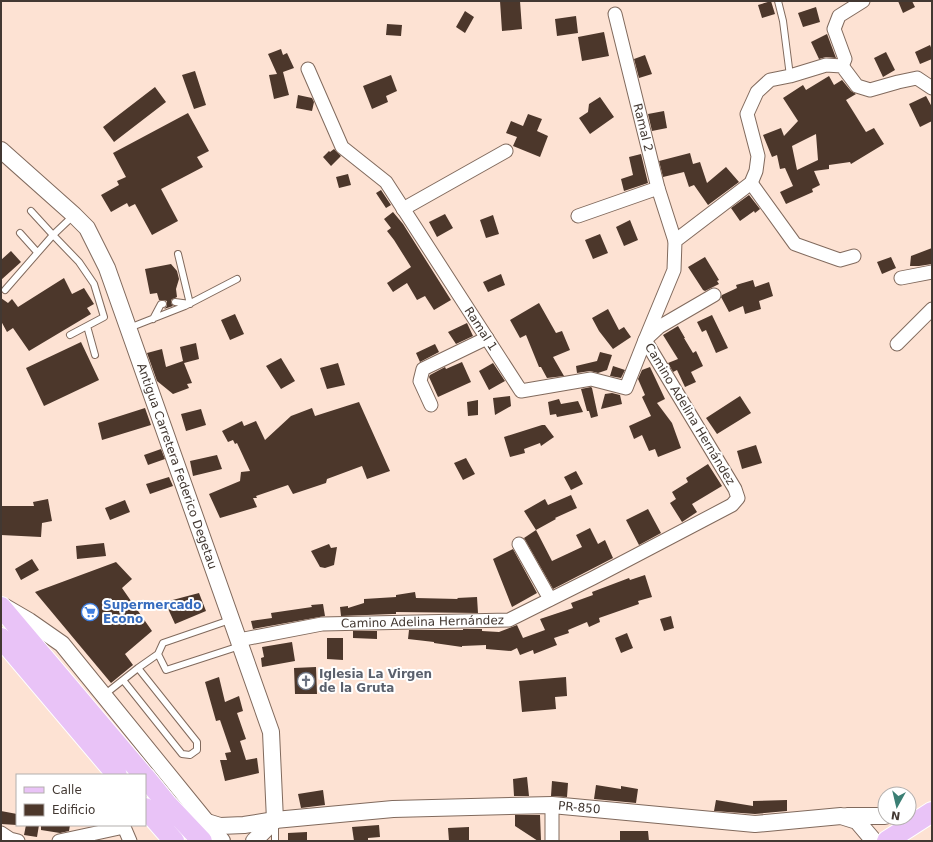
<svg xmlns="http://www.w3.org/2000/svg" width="933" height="842" viewBox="0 0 933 842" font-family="'DejaVu Sans',sans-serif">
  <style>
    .building { fill: #4c372b; fill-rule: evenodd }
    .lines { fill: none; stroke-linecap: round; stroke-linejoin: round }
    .service-casing { stroke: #816a5d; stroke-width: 8 }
    .minor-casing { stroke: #816a5d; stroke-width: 15 }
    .tertiary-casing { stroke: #816a5d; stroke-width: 18 }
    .primary-casing { stroke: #fff; stroke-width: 22 }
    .service { stroke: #fff; stroke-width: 6 }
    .minor { stroke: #fff; stroke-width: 13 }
    .tertiary { stroke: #fff; stroke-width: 16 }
    .primary { stroke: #e9c3f7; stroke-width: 20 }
    .labels { text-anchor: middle; stroke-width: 4; stroke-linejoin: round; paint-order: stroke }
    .street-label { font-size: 12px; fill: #423832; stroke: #fff }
    .shop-label { font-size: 12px; font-weight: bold; fill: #366cbe; stroke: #fff; text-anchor: start }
    .worship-label { font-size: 12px; font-weight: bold; fill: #5b616d; stroke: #fff; text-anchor: start }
  </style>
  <rect width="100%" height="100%" fill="#fde2d3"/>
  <!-- building -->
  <path class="building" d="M500 1H520L522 29 502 31Z
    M771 1 775 14 762 18 758 5Z
    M898 1H912L915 7 903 13Z
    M816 7 820 22 803 27 798 13Z
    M465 11 474 17 465 33 456 27Z
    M576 16 578 33 557 36 555 19Z
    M387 24 402 25 401 36 386 35Z
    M604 32 609 56 582 61 578 37Z
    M827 34 836 58 826 57 819 59 811 42Z
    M930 45 932 50V59L920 64 915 52Z
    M281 49 283 55 287 53 294 68 283 72 289 95 274 99 269 75 277 74 268 54Z
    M886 52 895 70 883 77 874 58Z
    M645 55 652 74 639 78 634 59Z
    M195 71 206 105 194 109 182 75Z
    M391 75 397 91 386 96 388 102 372 109 363 86Z
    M829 76 834 85 842 80 851 91 856 94 846 100 866 132 874 128 884 144 851 164 850 162 829 165V169L814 171 820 185 812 189 813 192 786 204 780 192 793 186 785 168 780 169 777 155 772 157 763 135 781 128 784 136 798 121 783 98 803 85 806 90ZM816 134 818 160 797 170 792 146Z
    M155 87 166 102 114 142 103 127Z
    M298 95 312 98 314 102 312 111 296 108Z
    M926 96 932 107V121L920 127 909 104Z
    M600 97 614 117 590 134 579 118 588 112 589 104Z
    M664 111 667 128 652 131 648 114Z
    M188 113 209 151 197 157 203 167 161 189 178 221 152 235 135 204 129 207 127 203 111 212 101 195 119 185 117 181 126 177 113 153Z
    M528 114 542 119 537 131 548 136 540 157 513 146 517 137 506 133 511 121 523 126Z
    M334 149 341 156 331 166 323 157 329 151 330 152Z
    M690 153 693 164 700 162 707 183 726 167 739 182 708 205 694 185 689 187 684 172 663 177 659 161Z
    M641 154 648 183 624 191 621 179 633 175 629 157Z
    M348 174 351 185 339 188 336 177Z
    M381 190 391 205 386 208 376 193Z
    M749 195 760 209 755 213 754 211 740 221 731 208Z
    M393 212 403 224 451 300 434 310 425 296 417 300 407 283 393 292 387 283 411 267 394 240 387 231 391 228 384 219Z
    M445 214 453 228 437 237 429 222Z
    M493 215 499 234 486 238 480 220Z
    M630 220 638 240 624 246 616 227Z
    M600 234 608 253 593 259 585 240Z
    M932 248V264L919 266H910L911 256Z
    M11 251 21 262 1 280V260Z
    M705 257 719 280 717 281 719 284 705 291 703 290 688 267Z
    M891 257 896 268 882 274 877 262Z
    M171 264 177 271 179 279 176 289 177 297 171 300V303L173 306 164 309 167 306V301L163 300H159L157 293 150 294 145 269Z
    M501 274 505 285 488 292 483 282Z
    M64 278 72 294 84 288 94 304 87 308 91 314 29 351 13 328 7 332 1 321V298L8 303 12 299 18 307Z
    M753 280 755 287 769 282 773 296 759 301 761 309 745 314 743 306 729 312 721 297 722 295 737 288 736 285Z
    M539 303 556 333 562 331 570 350 553 357 564 376 547 378 541 367H539L526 335 520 338 510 320Z
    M608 309 619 330 624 327 631 337 613 349 599 331 592 318Z
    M235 314 244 334 230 340 221 320Z
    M712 315 728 348 716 353 706 330 702 332 697 322Z
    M467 323 473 336 456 344 448 332Z
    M678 326 685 338H684L693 353 696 351 703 366 691 372 696 382 685 387 677 370 673 372 668 363 678 359 663 335Z
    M81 342 99 380 44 406 26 368Z
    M196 343 199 359 184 363 192 383 187 384 189 388 173 394 157 381 147 353 162 349 166 367 183 361 180 347Z
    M435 344 439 352 420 362 416 353Z
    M600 352 612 355 607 370 598 373 590 371 577 373 576 366 597 361Z
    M281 358 295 381 281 389 266 366Z
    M462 362 471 382 438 397 429 377 430 375 445 367 446 369Z
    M338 363 345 385 327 389 320 368Z
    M493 363 505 381 489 390 479 371Z
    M613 366 625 370 621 378 610 376Z
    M650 367 665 399 657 403 672 423 681 448 658 457 655 449 649 451 642 435 634 439 629 426 651 416 642 397 645 395 638 379 642 370Z
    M591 387 592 388 598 416 591 418 589 411H587L581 389Z
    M612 393 620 395 622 404 601 409 605 394Z
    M510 396 511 406 495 415 493 398Z
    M740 396 751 413 717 434 706 418Z
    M559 399 561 404 578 401 583 412 557 417 556 414 550 415 548 402Z
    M478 400V415L468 416 467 402Z
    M359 402 390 471 367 479 362 466 327 479 326 483 293 494 288 485 256 496 257 498H253L257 507 220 518 209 494 240 481 241 472 250 471 237 443 235 444 233 440 228 442 222 431 242 421 244 426 256 421 265 440 291 416 312 408 315 416Z
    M145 408 151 425 102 440 98 423Z
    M201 409 206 425 186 431 181 414Z
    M542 425H545L554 437 541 446 540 443 524 449 525 453 510 457 504 437Z
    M756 445 762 463 742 469 737 451Z
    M161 449 165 459 148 465 144 455Z
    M217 455 222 469 193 476 190 461Z
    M466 458 475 474 463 480 454 463Z
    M708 464 722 486 692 504 697 512 682 522 670 503 676 499 672 492 688 482 686 478Z
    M576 471 583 484 571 490 564 477Z
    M169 477 173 486 150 494 146 484Z
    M571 495 577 508 555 518 556 519 536 530 524 511 545 499 548 505Z
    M48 499 52 521 42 523 41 537 1 535V506H34L33 502Z
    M125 500 130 512 110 520 105 508Z
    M648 509 661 533 639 545 626 520Z
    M590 528 598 544 605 540 613 558 553 589 524 538 536 530 552 561 582 547 576 535Z
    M104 543 106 556 77 559 76 546Z
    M329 544 331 548 337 547 334 565 325 568 320 567 311 551Z
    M513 549 537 593 512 607 493 559Z
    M32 559 39 570 21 580 15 569Z
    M116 562 132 579 122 588 152 631 125 654 133 665 111 683 35 592Z
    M645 575 652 597 638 601 639 604 599 618 600 622 589 627 587 622 568 630 569 633 554 638 557 645 534 654 533 650 520 655 517 648 511 651 486 649V645L462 646V647L434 643V642L408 639 409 630H463V629H482V631L499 632 517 625 523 638 545 630 540 619 573 608 571 603 593 595 592 592 629 578 630 580Z
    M415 592 416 598 458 599 457 598 477 597 478 613 396 612V614H393L341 616 340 607 348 606V608L364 603V599L396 597V595Z
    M199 593 206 611 175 624 165 602Z
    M323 604 325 616 253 629 251 621 272 618 271 613 312 607 311 605Z
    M671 616 674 628 664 631 660 619Z
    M353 631H377V639L353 638Z
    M627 633 633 648 621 653 615 638Z
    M327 638H343V660L327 659Z
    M292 642 295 661 262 667 261 658 264 657 262 647Z
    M316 667 317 694H295L294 668Z
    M219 677 225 702 239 696 243 711 237 713 246 739 240 741 246 760 257 758 259 773 225 781 220 760H227L225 753 231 752 220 720 216 721 205 682Z
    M566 677 567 696 555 697 556 709 522 712 519 681Z
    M527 777 529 796H514L513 779Z
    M552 781 568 783 567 797 551 796Z
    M596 785 621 789V786L638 789 636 803 594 799Z
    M323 790 325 805 301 808 298 794Z
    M716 800 753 806V801L787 800V811L755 814 714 811Z
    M1 811 17 814V825L1 824Z
    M515 815H540L541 841H538L515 826Z
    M26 825H39L37 837 24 835Z
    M41 825H70L69 831 60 833 41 830Z
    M379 825 380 837 368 838V841H354L352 827Z
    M469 827V841H449L448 828Z
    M620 831H648L649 841H620Z
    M307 832V841H288V833Z"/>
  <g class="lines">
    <!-- service casing -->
    <g class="service-casing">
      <path id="service" d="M778 1 783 21 790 76
        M20 233 37 252
        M5 290 53 235 31 211
        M175 302 190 304 178 254
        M153 319 161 304H163
        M87 326 95 355
        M129 328 185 306 237 279
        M70 335 104 317 94 284 79 262 53 235 73 216
        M230 620 163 643 158 654 166 670 240 646
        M123 680 182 754 190 755 197 750V742L138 668
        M104 695 138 668 158 654
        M275 825V841"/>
    </g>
    <!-- minor casing -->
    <g class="minor-casing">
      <g id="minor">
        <path id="s1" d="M615 14 658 188 675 241"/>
        <path d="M842 66 845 59 834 29 839 16 863 1"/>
        <path id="s2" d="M308 69 342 147 386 182 521 391 591 379 626 388 645 340 659 327 714 295"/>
        <path d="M751 183 795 244 840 260 854 256"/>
        <path d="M403 209 506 151"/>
        <path d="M578 216 658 188"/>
        <path d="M901 278 932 272"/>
        <path d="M897 344 932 309"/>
        <path d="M431 405 420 381 423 369 487 338"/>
        <path d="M519 544 550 599"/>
        <path id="s3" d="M239 640 322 624 509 620 593 578 732 505 738 498 735 489 645 340 674 270 675 241 751 183 756 171 758 156 747 114 757 92 770 80 790 76 826 65 842 66 857 86 870 90 898 82 917 78 932 88"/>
        <path d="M1 833 10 839 18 841"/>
        <path d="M59 841 124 827 130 841"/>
        <path d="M552 841V805"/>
      </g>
    </g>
    <!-- tertiary casing -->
    <g class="tertiary-casing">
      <g id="tertiary">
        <path id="s4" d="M1 150 74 215 87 228 107 268 271 732 275 820"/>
        <path d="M5 607 29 621 62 644 222 841"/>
        <path d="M847 816H885"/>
        <path id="s5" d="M207 822 220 826 244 825 275 820 393 809 552 805 755 824 841 816 857 821 874 841"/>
        <path d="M254 841 275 820"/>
      </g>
    </g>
    <!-- primary casing -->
    <g class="primary-casing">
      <path id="primary" d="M1 607 143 775
        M1 638 117 775
        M145 777 167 804 202 841
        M145 808 174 841
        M887 841 932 812"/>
    </g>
    <!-- service -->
    <use href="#service" class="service"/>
    <!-- minor -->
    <use href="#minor" class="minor"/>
    <!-- tertiary -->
    <use href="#tertiary" class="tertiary"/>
    <!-- primary -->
    <use href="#primary" class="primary"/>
  </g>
  <!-- icons -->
  <defs>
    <g id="supermarket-ring" transform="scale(0.9)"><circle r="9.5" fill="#fff" stroke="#3f7fe0" stroke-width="1.5"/><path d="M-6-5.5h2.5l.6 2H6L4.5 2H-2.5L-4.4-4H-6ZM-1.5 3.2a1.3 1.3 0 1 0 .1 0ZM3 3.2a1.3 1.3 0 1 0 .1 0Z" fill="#3f7fe0"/></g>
    <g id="church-ring" transform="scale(0.9)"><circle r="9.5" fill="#fff" stroke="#6b7280" stroke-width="1.5"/><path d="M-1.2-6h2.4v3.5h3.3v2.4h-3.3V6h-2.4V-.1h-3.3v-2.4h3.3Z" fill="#6b7280"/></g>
  </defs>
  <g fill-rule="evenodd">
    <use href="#supermarket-ring" x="90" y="612"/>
    <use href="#church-ring" x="306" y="681"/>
  </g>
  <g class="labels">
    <!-- street labels -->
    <g class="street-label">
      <text dy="4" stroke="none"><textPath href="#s1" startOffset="117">Ramal 2</textPath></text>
      <text dy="4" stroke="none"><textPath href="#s2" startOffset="316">Ramal 1</textPath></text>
      <text transform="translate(690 414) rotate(59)" y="4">Camino Adelina Hernández</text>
      <text dy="4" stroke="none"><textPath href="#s4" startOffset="371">Antigua Carretera Federico Degetau</textPath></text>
      <text dy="4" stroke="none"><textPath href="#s3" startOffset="185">Camino Adelina Hernández</textPath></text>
      <text dy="4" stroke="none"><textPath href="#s5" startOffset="374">PR-850</textPath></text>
    </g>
    <!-- shop labels -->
    <g class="shop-label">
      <text x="103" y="609">Supermercado<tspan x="103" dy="14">Econo</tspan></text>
    </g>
    <!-- worship labels -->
    <g class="worship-label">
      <text x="319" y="678">Iglesia La Virgen<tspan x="319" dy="14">de la Gruta</tspan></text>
    </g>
  </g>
  <!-- border -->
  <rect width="933" height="842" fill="none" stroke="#423832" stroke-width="4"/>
  <!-- legend -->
  <rect x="16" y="774" width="130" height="52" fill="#ffffff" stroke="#b3afad"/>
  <rect x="24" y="787" width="20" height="6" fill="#e9c3f7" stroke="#b3afad"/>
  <text x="52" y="794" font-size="12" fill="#423832">Calle</text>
  <rect x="24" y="804" width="20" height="12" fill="#4c372b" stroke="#b3afad"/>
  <text x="52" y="814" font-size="12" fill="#423832">Edificio</text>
  <!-- north arrow -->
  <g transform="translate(897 806) rotate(188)"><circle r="19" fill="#ffffff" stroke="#b3afad"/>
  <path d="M0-3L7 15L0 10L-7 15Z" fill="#3b7f74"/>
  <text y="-6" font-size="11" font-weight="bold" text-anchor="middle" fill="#423832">N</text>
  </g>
</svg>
